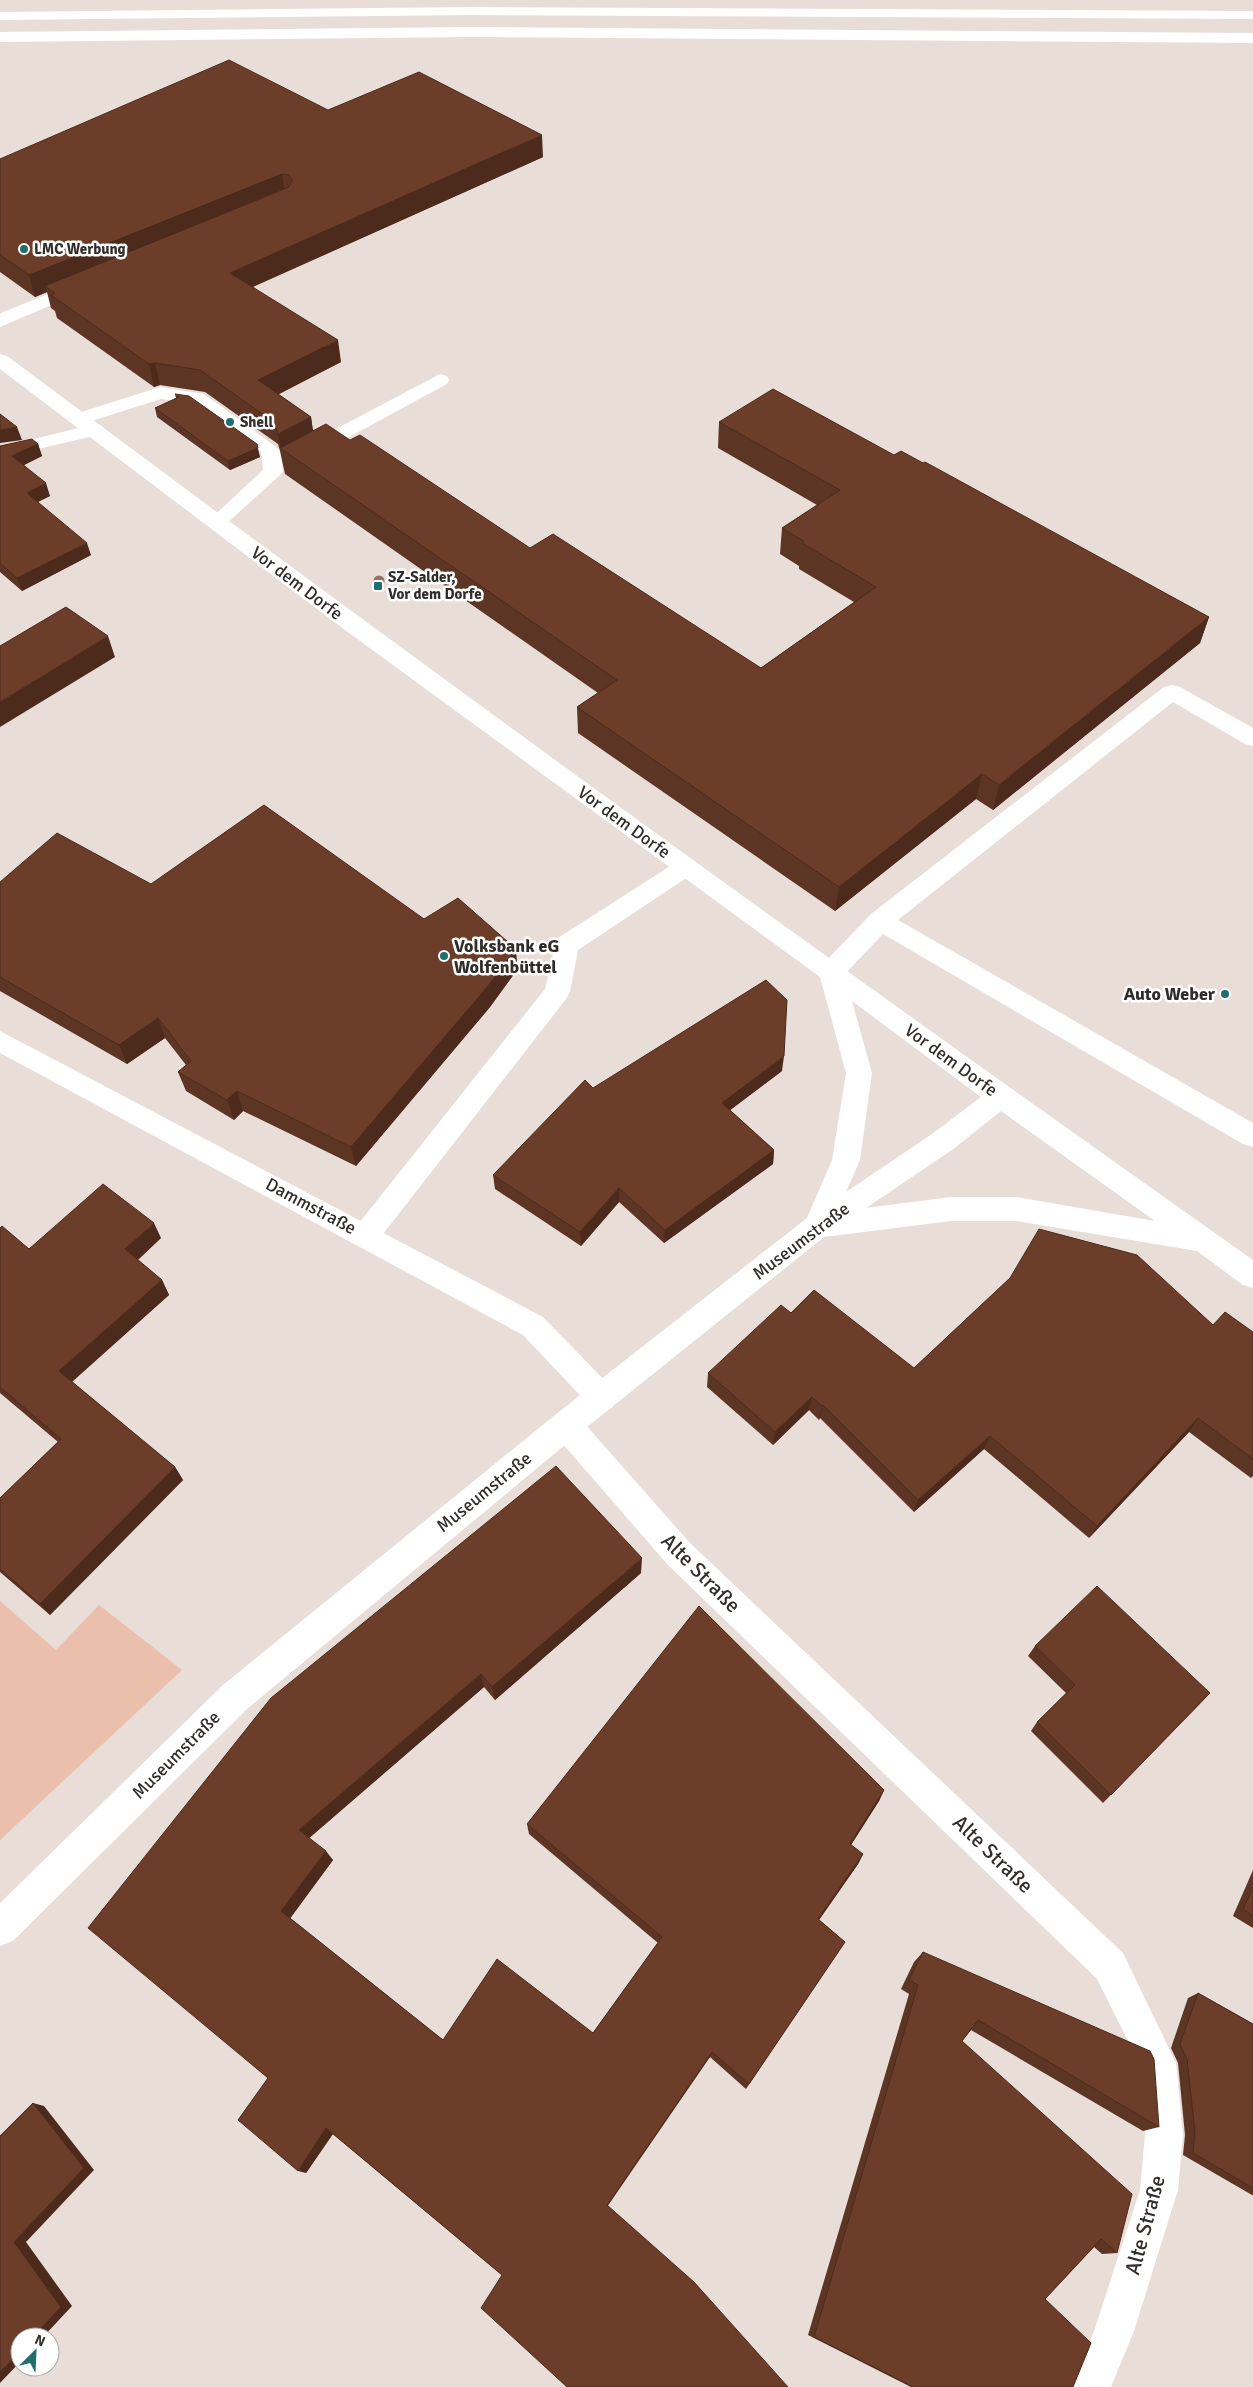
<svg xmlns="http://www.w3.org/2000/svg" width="1253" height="2387" viewBox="0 0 1253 2387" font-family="Signika,sans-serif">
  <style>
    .green { fill: #eabfac }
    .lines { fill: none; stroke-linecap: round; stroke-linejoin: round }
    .lane { fill: #fff; fill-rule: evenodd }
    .street { fill: #fff; fill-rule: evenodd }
    .secondary { fill: #fff; fill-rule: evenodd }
    .highway { fill: #fff; fill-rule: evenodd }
    .tree { fill: #937263 }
    .wall { fill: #5d3524 }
    .shaded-wall { fill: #4c2b1d }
    .building { fill: #6c3e2a; stroke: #4c2b1d }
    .poi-dot { fill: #216d6f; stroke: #fff; stroke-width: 2 }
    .labels { text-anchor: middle; stroke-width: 5; stroke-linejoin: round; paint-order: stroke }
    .far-poi-label { font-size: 15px; font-weight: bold; fill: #312d2b; stroke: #fff; text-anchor: start }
    .street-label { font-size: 18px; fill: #312d2b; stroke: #fff }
    .poi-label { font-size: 18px; font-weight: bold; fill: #312d2b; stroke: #fff; text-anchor: start }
    .near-street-label { font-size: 21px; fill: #312d2b; stroke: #fff }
  </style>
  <rect width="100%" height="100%" fill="#e9ddd8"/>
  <!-- green -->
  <path class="green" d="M0 1601 56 1650 99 1605 182 1670 0 1840Z"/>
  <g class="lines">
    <!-- lane -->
    <path class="lane" d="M83 280 89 281 92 285 89 289 0 327V314L3 312Z
      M440 374 447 376 449 380 447 384 314 456H300L297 452 300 448Z
      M160 387 204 394 280 450 283 471 280 475 224 526 217 528 210 526 207 522 263 470 261 452 192 403 161 399 79 425 72 423 69 419 72 415Z
      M95 424 102 426 105 430 102 434 0 458V445L5 446Z
      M1172 685 1180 687 1253 728V746L1245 744 1173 702 898 920 1253 1123V1147L1243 1144 883 934 840 979 831 982 822 979 818 972 822 965 871 914 1164 687Z
      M686 858 694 861 698 867 694 873 578 950 570 992 566 999 376 1243 366 1247 356 1243 352 1235 356 1227 545 989 555 945 558 938 678 861Z"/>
    <!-- street -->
    <path class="street" d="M0 1031 543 1317 612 1388 617 1398 612 1408 602 1411 592 1408 523 1335 0 1053Z
      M566 1411 577 1415 690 1543 1123 1953 1176 2063 1183 2135 1178 2190 1134 2331 1111 2387H1071L1094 2331 1140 2190 1145 2135 1140 2065 1097 1979 668 1565 555 1435 551 1425 555 1415Z"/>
    <!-- secondary -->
    <path class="secondary" d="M0 354 7 356C418 663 834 964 1253 1260V1288L1243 1285 1197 1251 1016 1221H951L824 1237 577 1435 247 1709 13 1941 0 1946V1903L223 1685 555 1415 807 1218 832 1160 846 1073 820 977 345 630 0 369ZM852 1001 981 1097 932 1134 846 1192 860 1160 872 1073ZM1001 1111 1155 1221 1016 1197H951L866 1208 952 1150Z"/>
    <!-- highway -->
    <path class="highway" d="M473 7 1253 11V19L473 15 0 20V12Z
      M472 27 1253 33V43L472 37 0 42V32Z"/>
  </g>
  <!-- trees -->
  <circle class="tree" cx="379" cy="581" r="5.5"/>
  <!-- wall -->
  <path class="wall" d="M328 110 543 157 253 287 341 362 278 394 311 417 313 431 350 440 530 548 761 668 854 602 799 569V566L780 554 782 528 817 505 718 448 719 422 894 455 1209 617 1200 643 993 810 976 799 835 911 578 733 577 707 598 693 285 474 280 451 278 444 205 392 160 385 154 387 57 318 55 311 51 308 47 292 35 297 0 272V159Z
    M175 394 260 457 230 470 157 417 155 408 176 398Z
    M38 444 42 456 24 465 50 496 38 502 91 555 22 591 0 572V446Z
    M0 882 151 884 424 919 516 949 517 970 490 1007 356 1166 243 1111 234 1120 186 1091 178 1072 186 1065 165 1038 127 1064 0 991Z
    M782 1071 730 1110 774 1150 773 1164 664 1243 619 1202 581 1246 495 1189 493 1175Z
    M0 1228 29 1249 161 1238 138 1260 162 1280 169 1295 72 1382 175 1467 183 1480 50 1615 0 1572V1498L58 1442 0 1393Z
    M1010 1278 1213 1325 1253 1332V1476L1251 1478 1189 1432 1089 1538 984 1449 914 1512 820 1418 819 1420 809 1410 773 1445 707 1387 708 1373 791 1313 914 1368Z
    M641 1573 495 1700 484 1687 309 1838 333 1860 290 1918 443 2040 593 2033 658 1943 529 1834 527 1824 884 1790 879 1801 851 1845 863 1854 858 1864 819 1920 845 1942 746 2089 710 2057 502 2275 333 2134 306 2173 268 2078 271 1698Z
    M1035 1646 1210 1693 1103 1803 1031 1731 1037 1722 1066 1693 1028 1656Z
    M1253 1870V1928L1233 1916Z
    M923 1952 1159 2127 1143 2131 971 2030 962 2041 1117 2253 1102 2254 1094 2247 1045 2299 1073 2387H911L808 2335 909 1994 901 1989 914 1962Z
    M1198 1993 1253 2024V2195H1252L1183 2155 1185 2135 1178 2063 1171 2048 1188 1998Z"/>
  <!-- shaded-wall -->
  <path class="shaded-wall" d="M542 135 543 157 234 295 230 273Z
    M282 174 285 196 45 286 47 292 35 297 29 275Z
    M338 340 341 362 262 403 258 380Z
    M155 363 160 385 154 387 149 364Z
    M311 417 314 439 281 449 278 434Z
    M17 427 22 440 0 443V430Z
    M38 444 42 456 16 469 12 456Z
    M257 444 260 457 230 470 228 461Z
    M46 483 50 496 31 505 27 493Z
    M87 543 91 555 22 591 17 578Z
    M1209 617 1200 643 993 810 999 785Z
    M108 636 115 657 0 727V702Z
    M982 774 976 799 835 911 839 887Z
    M516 949 517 970 490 1007 356 1166 351 1147Z
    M158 1018 165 1038 127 1064 119 1045Z
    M784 1056 782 1071 721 1117 722 1103Z
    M237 1091 243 1111 234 1120 227 1100Z
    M774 1150 773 1164 664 1243 665 1230Z
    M619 1188V1202L581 1246 580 1232Z
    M154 1223 161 1238 133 1264 125 1249Z
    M162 1280 169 1295 68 1385 59 1371Z
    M812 1397 809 1410 773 1445 775 1432Z
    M823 1405 820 1418 819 1420 822 1406Z
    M1198 1418 1189 1432 1089 1538 1097 1526Z
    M990 1436 984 1449 914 1512 918 1500Z
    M175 1467 183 1480 50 1615 40 1604Z
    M642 1558 641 1573 495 1700 492 1687Z
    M481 1674 484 1687 307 1840 299 1830Z
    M884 1790 879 1801 845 1854 850 1844Z
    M326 1851 333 1860 289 1920 281 1911Z
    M863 1854 858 1864 814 1927 818 1919Z
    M712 2052 710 2057 607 2207V2205Z
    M33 2103 44 2106 94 2170 26 2242 72 2306 43 2337H33L14 2242Z
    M326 2128 334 2132 306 2173 298 2171Z
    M20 2351V2362L0 2383V2372Z"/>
  <!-- building -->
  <path class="building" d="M229 60 328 110 419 72 542 135 230 273 338 340 258 380 311 417 278 434 274 422 200 370 155 363 149 364 51 295 55 293 45 286 289 187 292 180 289 175 282 174 29 275 0 255V159Z
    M773 389 894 455 901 451 923 463 925 462 1209 617 999 785 982 774 839 887 577 707 617 680 280 448 326 424 350 440 360 435 530 548 553 534 761 668 876 587 802 543 804 541 782 528 840 490 719 422Z
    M175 394 189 396 257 444 258 448 228 461 155 408 179 397Z
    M0 414 17 427 0 430Z
    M32 439 38 444 12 456 46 483 27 493 87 543 17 578 0 563V446Z
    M66 607 108 636 0 702V646Z
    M264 805 424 919 458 898 516 949 488 986 351 1147 237 1091 227 1100 178 1072 191 1061 158 1018 119 1045 0 977V882L57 833 151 884Z
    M766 980 787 1000 784 1056 722 1103 774 1150 665 1230 619 1188 580 1232 493 1175 585 1080 593 1088Z
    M103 1184 154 1223 125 1249 162 1280 59 1371 175 1467 40 1604 0 1569V1498L61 1439 0 1387V1228L2 1226 29 1249Z
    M1039 1229 1137 1255 1213 1325 1225 1312 1253 1332V1459L1198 1418 1097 1526 990 1436 918 1500 823 1405 822 1406 812 1397 775 1432 708 1373 781 1305 791 1313 814 1290 914 1368 1010 1278Z
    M556 1466 642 1558 492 1687 481 1674 299 1830 326 1851 281 1911 443 2040 497 1959 593 2033 662 1937 527 1824 699 1606 884 1790 850 1844 863 1854 818 1919 845 1942 749 2084 712 2052 607 2205 694 2282 788 2387H567L481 2308 502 2275 326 2128 298 2171 238 2120 268 2078 88 1928 271 1698Z
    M1097 1586 1210 1693 1111 1795 1037 1722 1075 1685 1035 1646Z
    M1253 1888V1916L1243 1909Z
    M923 1952 1150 2051 1154 2059 1159 2127 978 2020 962 2041 1132 2194 1117 2253 1101 2239 1045 2299 1091 2343 1073 2387H913L814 2337 918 1985 909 1980Z
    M1198 1993 1253 2024V2188L1193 2153 1195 2132 1187 2059 1180 2044Z
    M33 2103 84 2168 14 2242 61 2307 33 2337H20V2351L0 2372V2136Z"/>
  <!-- markers -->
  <g class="poi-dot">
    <circle cx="24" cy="249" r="5"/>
    <circle cx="230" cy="422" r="5"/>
    <rect x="373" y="581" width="10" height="10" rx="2.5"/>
    <circle cx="444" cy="956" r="5"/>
    <circle cx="1225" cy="994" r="5"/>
  </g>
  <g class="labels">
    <!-- far-poi labels -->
    <g class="far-poi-label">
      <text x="34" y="254">LMC Werbung</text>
      <text x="240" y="427">Shell</text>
      <text x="388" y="582">SZ-Salder,<tspan x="388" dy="17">Vor dem Dorfe</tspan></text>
    </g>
    <!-- street labels -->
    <g class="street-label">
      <text transform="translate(297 583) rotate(37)" y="6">Vor dem Dorfe</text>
      <text transform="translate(624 822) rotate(36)" y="6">Vor dem Dorfe</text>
      <text transform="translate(951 1060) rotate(36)" y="6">Vor dem Dorfe</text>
      <text transform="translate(311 1206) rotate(28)" y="6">Dammstraße</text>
      <text transform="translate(801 1241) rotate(-37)" y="6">Museumstraße</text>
      <text transform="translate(484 1492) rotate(-39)" y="6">Museumstraße</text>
      <text transform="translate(176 1755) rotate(-45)" y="6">Museumstraße</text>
    </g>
    <!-- poi labels -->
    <g class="poi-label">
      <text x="454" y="952">Volksbank eG<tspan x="454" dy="21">Wolfenbüttel</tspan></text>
      <text x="1215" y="1000" text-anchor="end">Auto Weber</text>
    </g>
    <!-- near-street labels -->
    <g class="near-street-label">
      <text transform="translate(701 1573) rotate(45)" y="7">Alte Straße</text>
      <text transform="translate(993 1854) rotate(44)" y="7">Alte Straße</text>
      <text transform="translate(1145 2225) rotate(-75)" y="7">Alte Straße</text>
    </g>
  </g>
  <!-- north arrow -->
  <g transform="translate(35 2352) rotate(24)"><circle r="24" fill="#ffffff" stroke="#adabaa"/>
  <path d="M0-4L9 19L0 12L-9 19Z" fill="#216d6f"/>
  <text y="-8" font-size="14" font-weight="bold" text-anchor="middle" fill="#312d2b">N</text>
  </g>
</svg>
